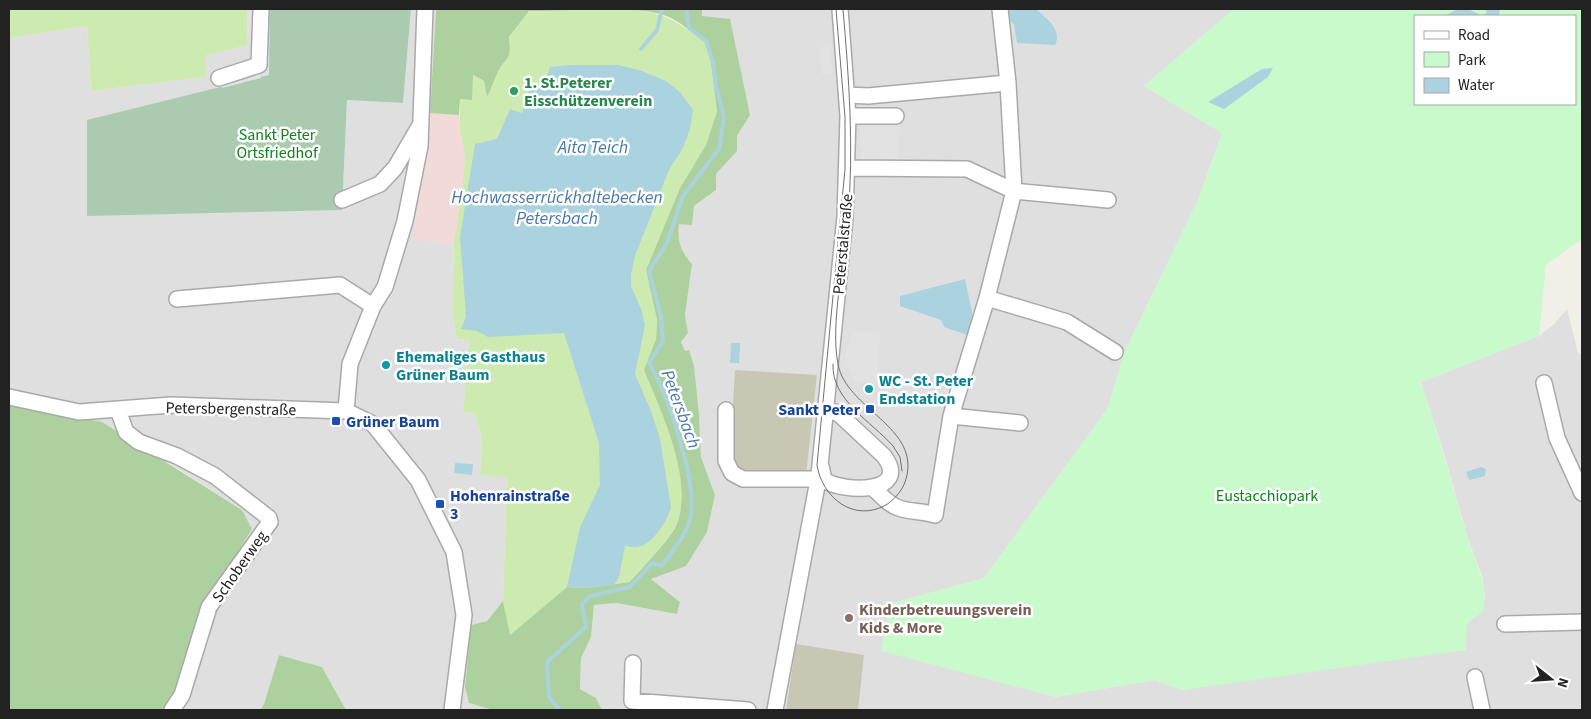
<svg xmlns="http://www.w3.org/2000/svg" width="1591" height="719" viewBox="0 0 1591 719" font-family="'Source Sans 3',sans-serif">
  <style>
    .residential { fill: #e0dfdf }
    .commercial { fill: #f2dad9 }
    .construction { fill: #c7c7b4 }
    .grass { fill: #cdebb0 }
    .forest { fill: #add19e }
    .cemetery { fill: #aacbaf }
    .park { fill: #c8facc; fill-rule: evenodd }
    .parking { fill: #e2e2e2 }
    .water { fill: #aad3df }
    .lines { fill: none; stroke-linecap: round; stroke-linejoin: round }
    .stream { stroke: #aad3df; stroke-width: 4 }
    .minor-casing { stroke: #a9a9a9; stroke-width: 18 }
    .minor { stroke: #fff; stroke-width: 15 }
    .tram { stroke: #707070; stroke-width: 1 }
    .leisure-dot { fill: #2e9e5b; stroke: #fff; stroke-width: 2 }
    .culture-dot { fill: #0f9aa8; stroke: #fff; stroke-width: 2 }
    .transit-dot { fill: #1a4fb4; stroke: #fff; stroke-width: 2 }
    .education-dot { fill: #8d6e63; stroke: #fff; stroke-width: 2 }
    .labels { text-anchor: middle; stroke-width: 5; stroke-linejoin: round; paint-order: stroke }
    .leisure-label { font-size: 16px; font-weight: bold; fill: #27864d; stroke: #fff; text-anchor: start }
    .park-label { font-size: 16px; fill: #0c8416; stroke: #fff }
    .street-label { font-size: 16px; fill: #222; stroke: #fff }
    .culture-label { font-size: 16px; font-weight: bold; fill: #0d838f; stroke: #fff; text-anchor: start }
    .transit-label { font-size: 16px; font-weight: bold; fill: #164399; stroke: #fff; text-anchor: start }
    .education-label { font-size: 16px; font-weight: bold; fill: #785e54; stroke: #fff; text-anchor: start }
    .water-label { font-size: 18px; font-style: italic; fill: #4a7aab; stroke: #fff }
  </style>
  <rect width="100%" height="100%" fill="#f2efe9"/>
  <!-- residential -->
  <path class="residential" d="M247 9H270V75L222 88 88 207 87 215 342 210 347 100 403 103 411 9H436L430 113 459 115 465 155 464 174 454 244 452 310 457 339 469 340 463 412 475 414 482 438 480 475 507 476 503 601 487 621 471 625 465 687 469 703 493 710H346L322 667 279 655 264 704 260 710H166L207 602 252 529 242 510 155 454 9 404V38L87 26 91 91 205 77V56L247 45Z
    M702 9H1234L1144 86 1222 133 1198 200 1124 353 1108 408 984 578 890 604 1055 697 1155 680 1183 690 1467 624 1485 599 1482 576 1468 539 1442 447 1421 382 1539 336 1554 324 1567 309 1578 353 1582 355V710H602L596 698 580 689 581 658 591 637 594 605 616 603 677 614 680 602 651 579 707 532 715 495 701 457 699 415 689 350 685 351 681 342 688 333 685 315 692 264 682 252 678 239 679 224 691 218 694 206 716 190V174L737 151V136L749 115 742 86 702 16Z"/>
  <!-- commercial -->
  <path class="commercial" d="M430 113 459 115 465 157 464 176 454 244 413 239Z"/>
  <!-- construction -->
  <path class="construction" d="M735 370 817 375 806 475 741 474 730 455Z
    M796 644 864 655 858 710H786Z"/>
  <!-- grass -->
  <path class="grass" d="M9 9H247V45L205 56V77L91 91 87 26 9 38Z
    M625 9C667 13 672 19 706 42L711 64 717 110 706 145 680 188 646 270 657 320 656 339 644 370C661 412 695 481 676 526 671 537 640 570 630 582L587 588 567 587 509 636 503 601 507 477 480 475 482 438 475 414 463 412 469 340 457 339 452 310 454 244 464 174 465 155 460 129V99L472 100V75L484 81 487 96C492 89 493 81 497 74 507 55 512 62 509 37L529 11Z"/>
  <!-- forest -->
  <path class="forest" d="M436 9H702V16L730 19 750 115 737 136V151L716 174V190L694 206 692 225 679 224C677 242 681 251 692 264L685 315 688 333 681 342 685 351 689 350 694 366 699 415 701 457 715 495 707 532 686 566 651 579 680 602 677 614 616 603 594 605 591 637 581 658 580 689 596 698 602 710H493L469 703 465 687 471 625 487 621 503 601 510 635 567 587 587 588 630 582C640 570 671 538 676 526 695 481 661 412 644 370L656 339 657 320 646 270 680 188 706 145 717 111 711 64 706 42C695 35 683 24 671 18 642 3 565 12 529 11L509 37C512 63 506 55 497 74 493 82 491 90 487 97L484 81 473 75 472 100 460 99 459 115 430 113Z
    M9 404 102 422 242 510 252 529 207 602 178 695 166 710H9Z
    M279 655 322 667 346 710H260L264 704Z"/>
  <!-- cemetery -->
  <path class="cemetery" d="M270 9H411L403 103 347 100 342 210 87 216V120L269 75Z"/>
  <!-- park -->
  <path class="park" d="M1234 9H1582V239L1546 265 1539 336 1421 382C1438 433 1452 485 1467 537 1475 562 1488 583 1483 611L1467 624 1466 650 1183 690 1155 680 1055 697 881 651 890 604 984 578 1108 408 1124 353 1198 200 1222 133 1144 86ZM1415 16H1575V104H1415Z"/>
  <!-- parking -->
  <path class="parking" d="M247 9H255L254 38 247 37Z
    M830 46 832 74H821L820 47Z
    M259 65 261 78 222 88 219 78Z
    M860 108 898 110 899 163H861Z
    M853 330 877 333 880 336 877 384 855 382 847 367 845 357Z"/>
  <!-- water -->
  <path class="water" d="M1009 9H1036C1046 18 1063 30 1055 45L1017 43 1014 24 1009 20Z
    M1458 9H1468L1483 16 1487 12 1485 9H1500L1499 16H1444Z
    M572 65H619L642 71 666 81 680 92 693 110 690 129 683 148 669 170 635 256 631 274V286L641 309 645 325 635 374 651 411 660 439 671 507C668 520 652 546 637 547 633 548 628 546 625 546L619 577 614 585 587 588 567 587 580 527 600 485 599 443 564 333 488 337 477 331 461 329 466 316 460 237 475 144 497 139 510 109 522 113 530 86 545 83 550 67Z
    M1273 68 1268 77 1224 109 1208 102 1262 69Z
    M965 279 972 312 970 336 944 327 941 320 900 306V296Z
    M731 343H740L739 363H730Z
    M455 463 473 464 472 475 454 473Z
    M1481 467 1486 469 1485 476 1469 480 1466 472Z"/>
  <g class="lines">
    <!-- stream -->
    <path class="stream" d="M641 49 657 30 662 9
      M560 710 549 697 547 662 586 627 582 604 590 596 630 587 652 563 662 566C673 549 689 533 691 513 696 479 667 392 649 363L663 341 661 316 649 271 667 243 683 196 719 149 724 117 716 86 713 62 706 41 689 28 686 9"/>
    <!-- minor casing -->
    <g class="minor-casing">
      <path id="minor" d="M219 78 259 65 261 9
        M847 95 868 96 1008 83
        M848 116H896
        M848 168 967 169 1014 191 1108 200
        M342 200 380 184 395 168 419 127
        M987 298 1067 322 1115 352
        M177 299 340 285 373 306
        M1544 383 1557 438 1582 493
        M9 397 79 412 171 405 346 411 373 424 418 480 454 552 464 615 452 710
        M118 410 126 432 139 442 177 456 215 476 269 518 270 522 209 607 182 695 172 710
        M726 410V461L732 473 743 479H818
        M346 411 350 364 373 306 385 287 405 221 420 146 425 9
        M951 416 1020 423
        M821 466 824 480C843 493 912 494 884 456L839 414 826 409
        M874 489C882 496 889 505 899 508 909 512 923 511 935 515L951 416 987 298 1014 191 1008 83 1000 9
        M1505 624 1582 622
        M633 663 632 701 748 710
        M1475 677 1482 710
        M775 710 819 475 845 217 848 116 840 9"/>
    </g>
    <!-- minor -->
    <use href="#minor" class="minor"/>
    <!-- tram -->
    <path class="tram" d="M836 9 845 117V169L817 465C822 497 853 523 886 505 895 499 903 490 906 479 921 427 846 409 838 364 830 324 845 259 848 217 854 147 849 79 843 9
      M833 364C831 400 872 422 893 446L900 457 902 471"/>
  </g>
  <!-- markers -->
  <circle class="leisure-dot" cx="514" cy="91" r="5"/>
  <g class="culture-dot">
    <circle cx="386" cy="365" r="5"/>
    <circle cx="869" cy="389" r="5"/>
  </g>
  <g class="transit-dot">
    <rect x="865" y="404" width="10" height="10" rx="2.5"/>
    <rect x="331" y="416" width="10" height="10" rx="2.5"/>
    <rect x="435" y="499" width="10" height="10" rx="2.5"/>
  </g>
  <circle class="education-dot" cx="849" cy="618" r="5"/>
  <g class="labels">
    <!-- leisure labels -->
    <g class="leisure-label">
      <text x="524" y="88">1. St.Peterer<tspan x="524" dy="18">Eisschützenverein</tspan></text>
    </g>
    <!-- park labels -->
    <g class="park-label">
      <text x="277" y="140">Sankt Peter<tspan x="277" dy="18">Ortsfriedhof</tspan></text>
      <text x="1267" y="501">Eustacchiopark</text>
    </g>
    <!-- street labels -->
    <g class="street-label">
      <text transform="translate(842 244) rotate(-85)" y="6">Peterstalstraße</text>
      <text transform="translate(231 408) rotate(1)" y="6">Petersbergenstraße</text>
      <text transform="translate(239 566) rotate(-55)" y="6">Schoberweg</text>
    </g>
    <!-- culture labels -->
    <g class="culture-label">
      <text x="396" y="362">Ehemaliges Gasthaus<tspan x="396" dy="18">Grüner Baum</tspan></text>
      <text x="879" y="386">WC - St. Peter<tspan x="879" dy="18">Endstation</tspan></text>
    </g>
    <!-- transit labels -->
    <g class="transit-label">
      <text x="860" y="415" text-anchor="end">Sankt Peter</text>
      <text x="346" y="427">Grüner Baum</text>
      <text x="450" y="501">Hohenrainstraße<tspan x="450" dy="18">3</tspan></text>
    </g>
    <!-- education labels -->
    <g class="education-label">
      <text x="859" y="615">Kinderbetreuungsverein<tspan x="859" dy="18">Kids &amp; More</tspan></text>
    </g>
    <!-- water labels -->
    <g class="water-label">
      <text x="593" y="153">Aita Teich</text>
      <text x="557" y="203">Hochwasserrückhaltebecken<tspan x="557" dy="21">Petersbach</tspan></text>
      <text transform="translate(681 409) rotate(70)" y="6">Petersbach</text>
    </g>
  </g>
  <!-- border -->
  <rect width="1591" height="719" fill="none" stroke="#222222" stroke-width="20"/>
  <!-- legend -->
  <rect x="1414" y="15" width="162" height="90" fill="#ffffff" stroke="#a7a7a7"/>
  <rect x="1424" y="31" width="25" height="8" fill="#ffffff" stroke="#a7a7a7"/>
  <text x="1458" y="40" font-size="15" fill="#222222">Road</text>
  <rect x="1424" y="52" width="25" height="15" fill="#c8facc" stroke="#a7a7a7"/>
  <text x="1458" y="65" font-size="15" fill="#222222">Park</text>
  <rect x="1424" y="78" width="25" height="15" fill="#aad3df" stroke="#a7a7a7"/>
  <text x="1458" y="90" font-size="15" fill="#222222">Water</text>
  <!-- north arrow -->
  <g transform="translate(1551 679) rotate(107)" stroke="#ffffff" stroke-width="4" paint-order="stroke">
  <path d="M0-4L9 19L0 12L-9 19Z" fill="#222222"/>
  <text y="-8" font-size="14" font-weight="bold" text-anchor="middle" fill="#222222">N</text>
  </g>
</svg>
